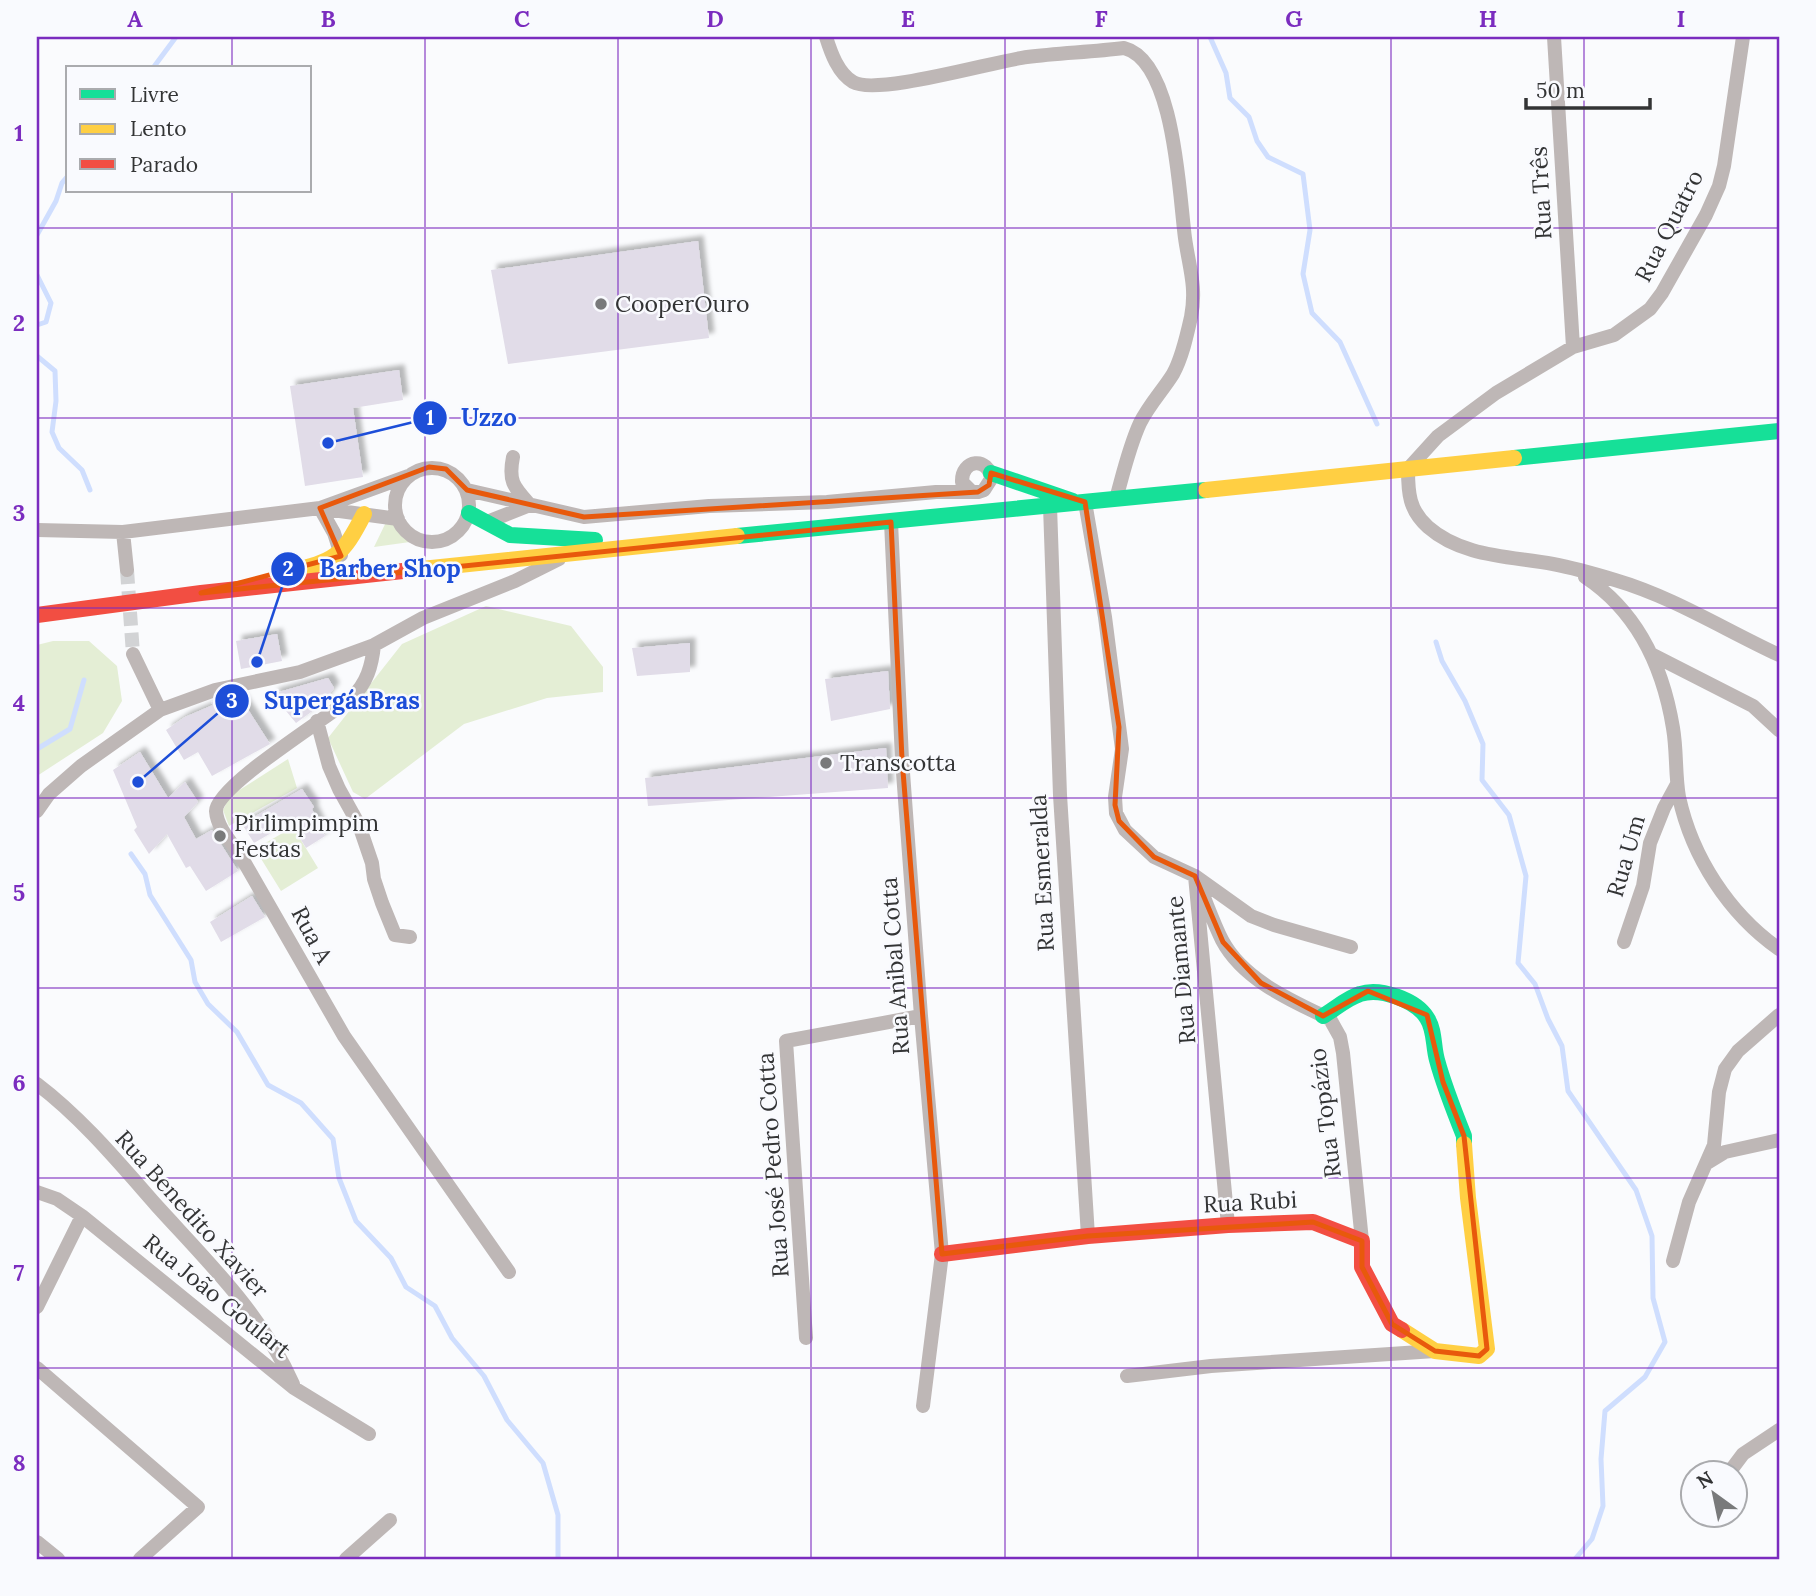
<svg xmlns="http://www.w3.org/2000/svg" width="1816" height="1596" viewBox="0 0 1816 1596" font-family="Lora,serif">
  <style>
    .green { fill: #e4eed5 }
    .lines { fill: none; stroke-linecap: round; stroke-linejoin: round }
    .stream { stroke: #cfdefe; stroke-width: 5 }
    .building { fill: #e1dce8; filter: url(#shadow) }
    .street-tunnel { stroke: #d2d3d5; stroke-width: 14; stroke-dasharray: 14 7; stroke-linecap: butt }
    .street { stroke: #beb7b6; stroke-width: 14 }
    .fast { stroke: #16e098; stroke-width: 16 }
    .slow { stroke: #ffcf43; stroke-width: 16 }
    .jam { stroke: #f24e42; stroke-width: 16 }
    .marked { fill: none; stroke: #e8590c; stroke-width: 5; stroke-linejoin: round }
    .grid { fill: none; stroke: #7b2cbf; stroke-width: 2; stroke-opacity: 0.55 }
    .poi-dot { fill: #797a7b; stroke: #f9fafe; stroke-width: 2.5 }
    .labels { text-anchor: middle; stroke-width: 5; stroke-linejoin: round; paint-order: stroke }
    .street-label { font-size: 23px; fill: #333435; stroke: #f9fafe }
    .poi-label { font-size: 23px; fill: #333435; stroke: #f9fafe; text-anchor: start }
    .leader { fill: none; stroke: #1d4ed8; stroke-width: 2.5 }
    .callout-dot { fill: #1d4ed8; stroke: #f9fafe; stroke-width: 2.5 }
    .mark-label { font-size: 21px; text-anchor: middle; font-weight: bold; fill: #fff }
    .callout-label { font-size: 24px; text-anchor: middle; font-weight: bold; fill: #1d4ed8; stroke: #f9fafe; stroke-width: 5; stroke-linejoin: round; paint-order: stroke }
    .neatline { fill: none; stroke: #7b2cbf; stroke-width: 2.5 }
    .grid-label { font-size: 23px; text-anchor: middle; font-weight: bold; fill: #7b2cbf }
  </style>
  <defs>
    <filter id="shadow"><feDropShadow dx="5.5" dy="-5.5" stdDeviation="2" flood-color="#0004"/></filter>
  </defs>
  <rect width="100%" height="100%" fill="#fafbfd"/>
  <!-- green -->
  <path class="green" d="M389 516 410 542 374 547Z
    M486 606 571 626 603 667V692L547 698 464 724 365 799 353 792 328 738 402 644Z
    M53 641H89L117 666 122 701 103 733 37 776V645Z
    M288 759 297 788 229 826 223 810 230 796Z
    M293 827 318 868 281 891 255 849Z"/>
  <g class="lines">
    <!-- stream -->
    <path class="stream" d="M1210 37 1226 73 1230 98 1249 117 1257 141 1268 157 1303 174 1310 230 1303 274 1312 313 1340 342 1377 424
      M153 68 176 37
      M37 235 56 201 62 183 68 176
      M37 275 51 303 46 322 37 325
      M37 356 55 371 56 401 52 432 59 448 82 470 90 490
      M1436 642 1442 661 1465 701 1483 744 1482 780 1509 815 1526 876 1518 963 1535 984 1548 1019 1562 1046 1568 1091 1636 1190 1652 1236 1653 1298 1665 1342 1645 1377 1605 1411 1601 1459 1603 1506 1592 1539 1575 1559
      M37 749 70 729 84 680
      M131 854 145 874 150 895 191 960 195 982 208 1004 237 1032 268 1085 301 1103 333 1139 339 1178 356 1221 391 1258 406 1287 435 1306 452 1338 484 1376 507 1420 543 1463 558 1515V1559"/>
  </g>
  <!-- building -->
  <path class="building" d="M698 241 709 338 508 364 491 270Z
    M399 370 403 400 353 408 363 477 305 486 290 386Z
    M277 634 282 661 241 669 236 641Z
    M690 643V672L637 676 632 648Z
    M888 671 890 709 831 721 825 679Z
    M328 678 334 688 322 704 296 723 272 694Z
    M240 697 270 744 212 776 198 752 184 760 166 730 185 717 213 705 211 702Z
    M886 748 888 788 648 806 645 778Z
    M140 752 168 798 185 782 198 802 184 817 196 839 212 830 238 871 206 891 190 866 186 868 167 834 149 854 134 830 137 827 113 770Z
    M302 789 314 807 312 809 325 836 306 848 290 822 254 843 242 824Z
    M252 896 265 917 221 942 210 922Z"/>
  <g class="lines">
    <!-- street-tunnel -->
    <path class="street-tunnel" d="M127 570 133 654"/>
    <!-- street -->
    <path class="street" d="M826 37C831 53 838 73 853 82 877 96 995 61 1027 57 1059 53 1092 52 1124 48 1175 61 1179 194 1185 238 1189 267 1197 287 1191 317 1187 335 1182 358 1173 374 1163 390 1149 405 1140 423 1129 447 1123 474 1116 499
      M1554 37 1573 347
      M1743 37 1724 166 1719 186 1706 215 1662 293 1650 309 1614 335 1573 347 1496 393 1438 436 1408 469C1408 493 1409 510 1428 527 1462 557 1510 556 1553 564 1574 568 1595 574 1615 580 1673 597 1725 630 1779 655
      M513 457C508 482 514 487 530 505
      M395 505a37 37 0 1 1 74 0a37 37 0 1 1-74 0Z
      M467 490 584 517 709 506 827 502 936 492H978L984 490 991 479C989 456 961 459 962 482L971 491
      M1085 502 1105 617 1122 749 1115 797 1116 813 1125 830 1154 857 1195 876 1228 1225
      M1050 506 1060 795 1088 1236
      M320 508 334 533 341 555
      M325 509 398 519
      M487 522 530 505
      M891 522 902 759 921 1016 942 1254 923 1406
      M37 530 123 532 320 508 408 476
      M123 532 127 570
      M1585 577C1638 612 1663 667 1673 728 1677 751 1675 774 1679 797 1692 857 1729 914 1779 949
      M374 645C372 665 367 684 351 698 329 717 216 786 216 811 217 827 230 841 239 853L344 1036 509 1272
      M133 654 160 710
      M1651 654 1753 706 1779 730
      M317 721 329 766 339 789 359 825 372 863 374 879 382 903 395 935 410 937
      M37 811 49 794 81 766 160 710 215 690 300 672 374 645 423 618 515 581 559 559
      M1195 876 1251 916 1274 925 1351 947
      M1201 890C1208 907 1214 924 1222 940 1243 980 1292 1001 1330 1019L1340 1037 1343 1053 1362 1241
      M1624 942 1643 886 1650 843 1664 808 1677 784
      M37 1084C82 1118 120 1164 157 1206 207 1261 262 1314 293 1384
      M1707 1163 1725 1152 1779 1140
      M37 1192 57 1199 82 1216 294 1388 369 1434
      M1673 1261 1689 1202 1714 1145 1719 1092 1725 1069 1738 1051 1779 1015
      M37 1307 82 1216
      M806 1338 786 1041 921 1016
      M37 1368 198 1507 140 1559
      M1127 1376 1211 1366 1435 1351
      M1728 1474 1743 1454 1779 1430
      M37 1542 58 1559
      M346 1559 390 1520"/>
    <!-- fast -->
    <path class="fast" d="M1514 458 1779 431
      M991 473 1073 501
      M469 513 510 535 595 540
      M737 536 1206 490
      M1323 1016C1335 1009 1347 998 1360 994 1380 987 1416 1000 1427 1018 1435 1030 1433 1046 1437 1060 1444 1086 1454 1111 1464 1136V1144"/>
    <!-- slow -->
    <path class="slow" d="M1206 490 1514 458
      M412 570 737 536
      M288 572C335 561 342 557 364 514
      M1402 1330 1435 1351 1479 1356 1487 1349 1468 1198 1464 1144"/>
    <!-- jam -->
    <path class="jam" d="M37 615 201 593 412 570
      M942 1254 1088 1236 1228 1225 1313 1222 1362 1241V1267L1392 1324 1402 1330"/>
  </g>
  <!-- marked area -->
  <path class="marked" d="M429 467 446 469 467 490 584 517 978 492 989 485 991 473 1085 502 1119 727 1115 805 1119 821 1154 857 1195 876 1223 942 1261 983 1323 1016 1368 991 1427 1015 1443 1082 1464 1136 1487 1349 1479 1356 1435 1351 1392 1324 1362 1267V1241L1313 1222 1088 1236 942 1254 902 759 891 522 201 593 341 556 320 508Z"/>
  <!-- grid -->
  <path class="grid" d="M232 37V68M425 37V1559M618 37V1559M811 37V1559M1005 37V1559M1198 37V1559M1391 37V1559M1584 37V1559M232 191V1559M37 228H1779M37 418H1779M37 608H1779M37 798H1779M37 988H1779M37 1178H1779M37 1368H1779"/>
  <!-- markers -->
  <g class="poi-dot">
    <circle cx="601" cy="304" r="7"/>
    <circle cx="826" cy="763" r="7"/>
    <circle cx="220" cy="836" r="7"/>
  </g>
  <g class="labels">
    <!-- street labels -->
    <g class="street-label">
      <text transform="translate(1541 193) rotate(-93)" y="8">Rua Três</text>
      <text transform="translate(1669 226) rotate(-63)" y="8">Rua Quatro</text>
      <text transform="translate(1626 856) rotate(-74)" y="8">Rua Um</text>
      <text transform="translate(1042 873) rotate(-93)" y="8">Rua Esmeralda</text>
      <text transform="translate(312 935) rotate(62)" y="8">Rua A</text>
      <text transform="translate(895 966) rotate(-94)" y="8">Rua Anibal Cotta</text>
      <text transform="translate(1181 970) rotate(-95)" y="8">Rua Diamante</text>
      <text transform="translate(1325 1113) rotate(-97)" y="8">Rua Topázio</text>
      <text transform="translate(773 1165) rotate(-94)" y="8">Rua José Pedro Cotta</text>
      <text transform="translate(1250 1202) rotate(-3)" y="8">Rua Rubi</text>
      <text transform="translate(192 1214) rotate(48)" y="8">Rua Benedito Xavier</text>
      <text transform="translate(217 1296) rotate(39)" y="8">Rua João Goulart</text>
    </g>
    <!-- poi labels -->
    <g class="poi-label">
      <text x="615" y="312">CooperOuro</text>
      <text x="840" y="771">Transcotta</text>
      <text x="234" y="831">Pirlimpimpim<tspan x="234" dy="26">Festas</tspan></text>
    </g>
  </g>
  <!-- callouts -->
  <path class="leader" d="M328 443L430 418M257 662L288 569M138 782L232 701"/>
  <g class="callout-dot">
    <circle cx="328" cy="443" r="7"/>
    <circle cx="257" cy="662" r="7"/>
    <circle cx="138" cy="782" r="7"/>
    <circle cx="430" cy="418" r="18"/>
    <circle cx="288" cy="569" r="18"/>
    <circle cx="232" cy="701" r="18"/>
  </g>
  <g class="mark-label">
    <text x="430" y="425">1</text>
    <text x="288" y="576">2</text>
    <text x="232" y="708">3</text>
  </g>
  <g class="callout-label">
    <text x="489" y="426">Uzzo</text>
    <text x="390" y="577">Barber Shop</text>
    <text x="342" y="709">SupergásBras</text>
  </g>
  <!-- border -->
  <rect width="1816" height="1596" fill="none" stroke="#f9fafe" stroke-width="77"/>
  <!-- legend -->
  <rect x="66" y="66" width="245" height="126" fill="#f9fafe" stroke="#aaabae" stroke-width="2"/>
  <rect x="80" y="89" width="35" height="10" fill="#16e098" stroke="#aaabae" stroke-width="2"/>
  <text x="130" y="102" font-size="21" fill="#333435">Livre</text>
  <rect x="80" y="124" width="35" height="10" fill="#ffcf43" stroke="#aaabae" stroke-width="2"/>
  <text x="130" y="136" font-size="21" fill="#333435">Lento</text>
  <rect x="80" y="159" width="35" height="10" fill="#f24e42" stroke="#aaabae" stroke-width="2"/>
  <text x="130" y="172" font-size="21" fill="#333435">Parado</text>
  <!-- north arrow -->
  <g transform="translate(1714 1494) rotate(327)"><circle r="33" fill="#f9fafe" stroke="#aaabae" stroke-width="2"/>
  <path d="M0-5L12 26L0 18L-12 26Z" fill="#797a7b"/>
  <text y="-10" font-size="19" font-weight="bold" text-anchor="middle" fill="#333435">N</text>
  </g>
  <!-- scale -->
  <path d="M1526 98v10h124v-10" fill="none" stroke="#333435" stroke-width="3.5"/>
  <text x="1536" y="98" font-size="21" fill="#333435" stroke="#f9fafe" stroke-width="5" paint-order="stroke">50 m</text>
  <rect x="38" y="38" width="1740" height="1520" class="neatline"/>
  <g class="grid-label">
    <text x="135" y="27">A</text>
    <text x="328" y="27">B</text>
    <text x="522" y="27">C</text>
    <text x="715" y="27">D</text>
    <text x="908" y="27">E</text>
    <text x="1101" y="27">F</text>
    <text x="1294" y="27">G</text>
    <text x="1488" y="27">H</text>
    <text x="1681" y="27">I</text>
    <text x="19" y="141">1</text>
    <text x="19" y="331">2</text>
    <text x="19" y="521">3</text>
    <text x="19" y="711">4</text>
    <text x="19" y="901">5</text>
    <text x="19" y="1091">6</text>
    <text x="19" y="1281">7</text>
    <text x="19" y="1471">8</text>
  </g>
</svg>
